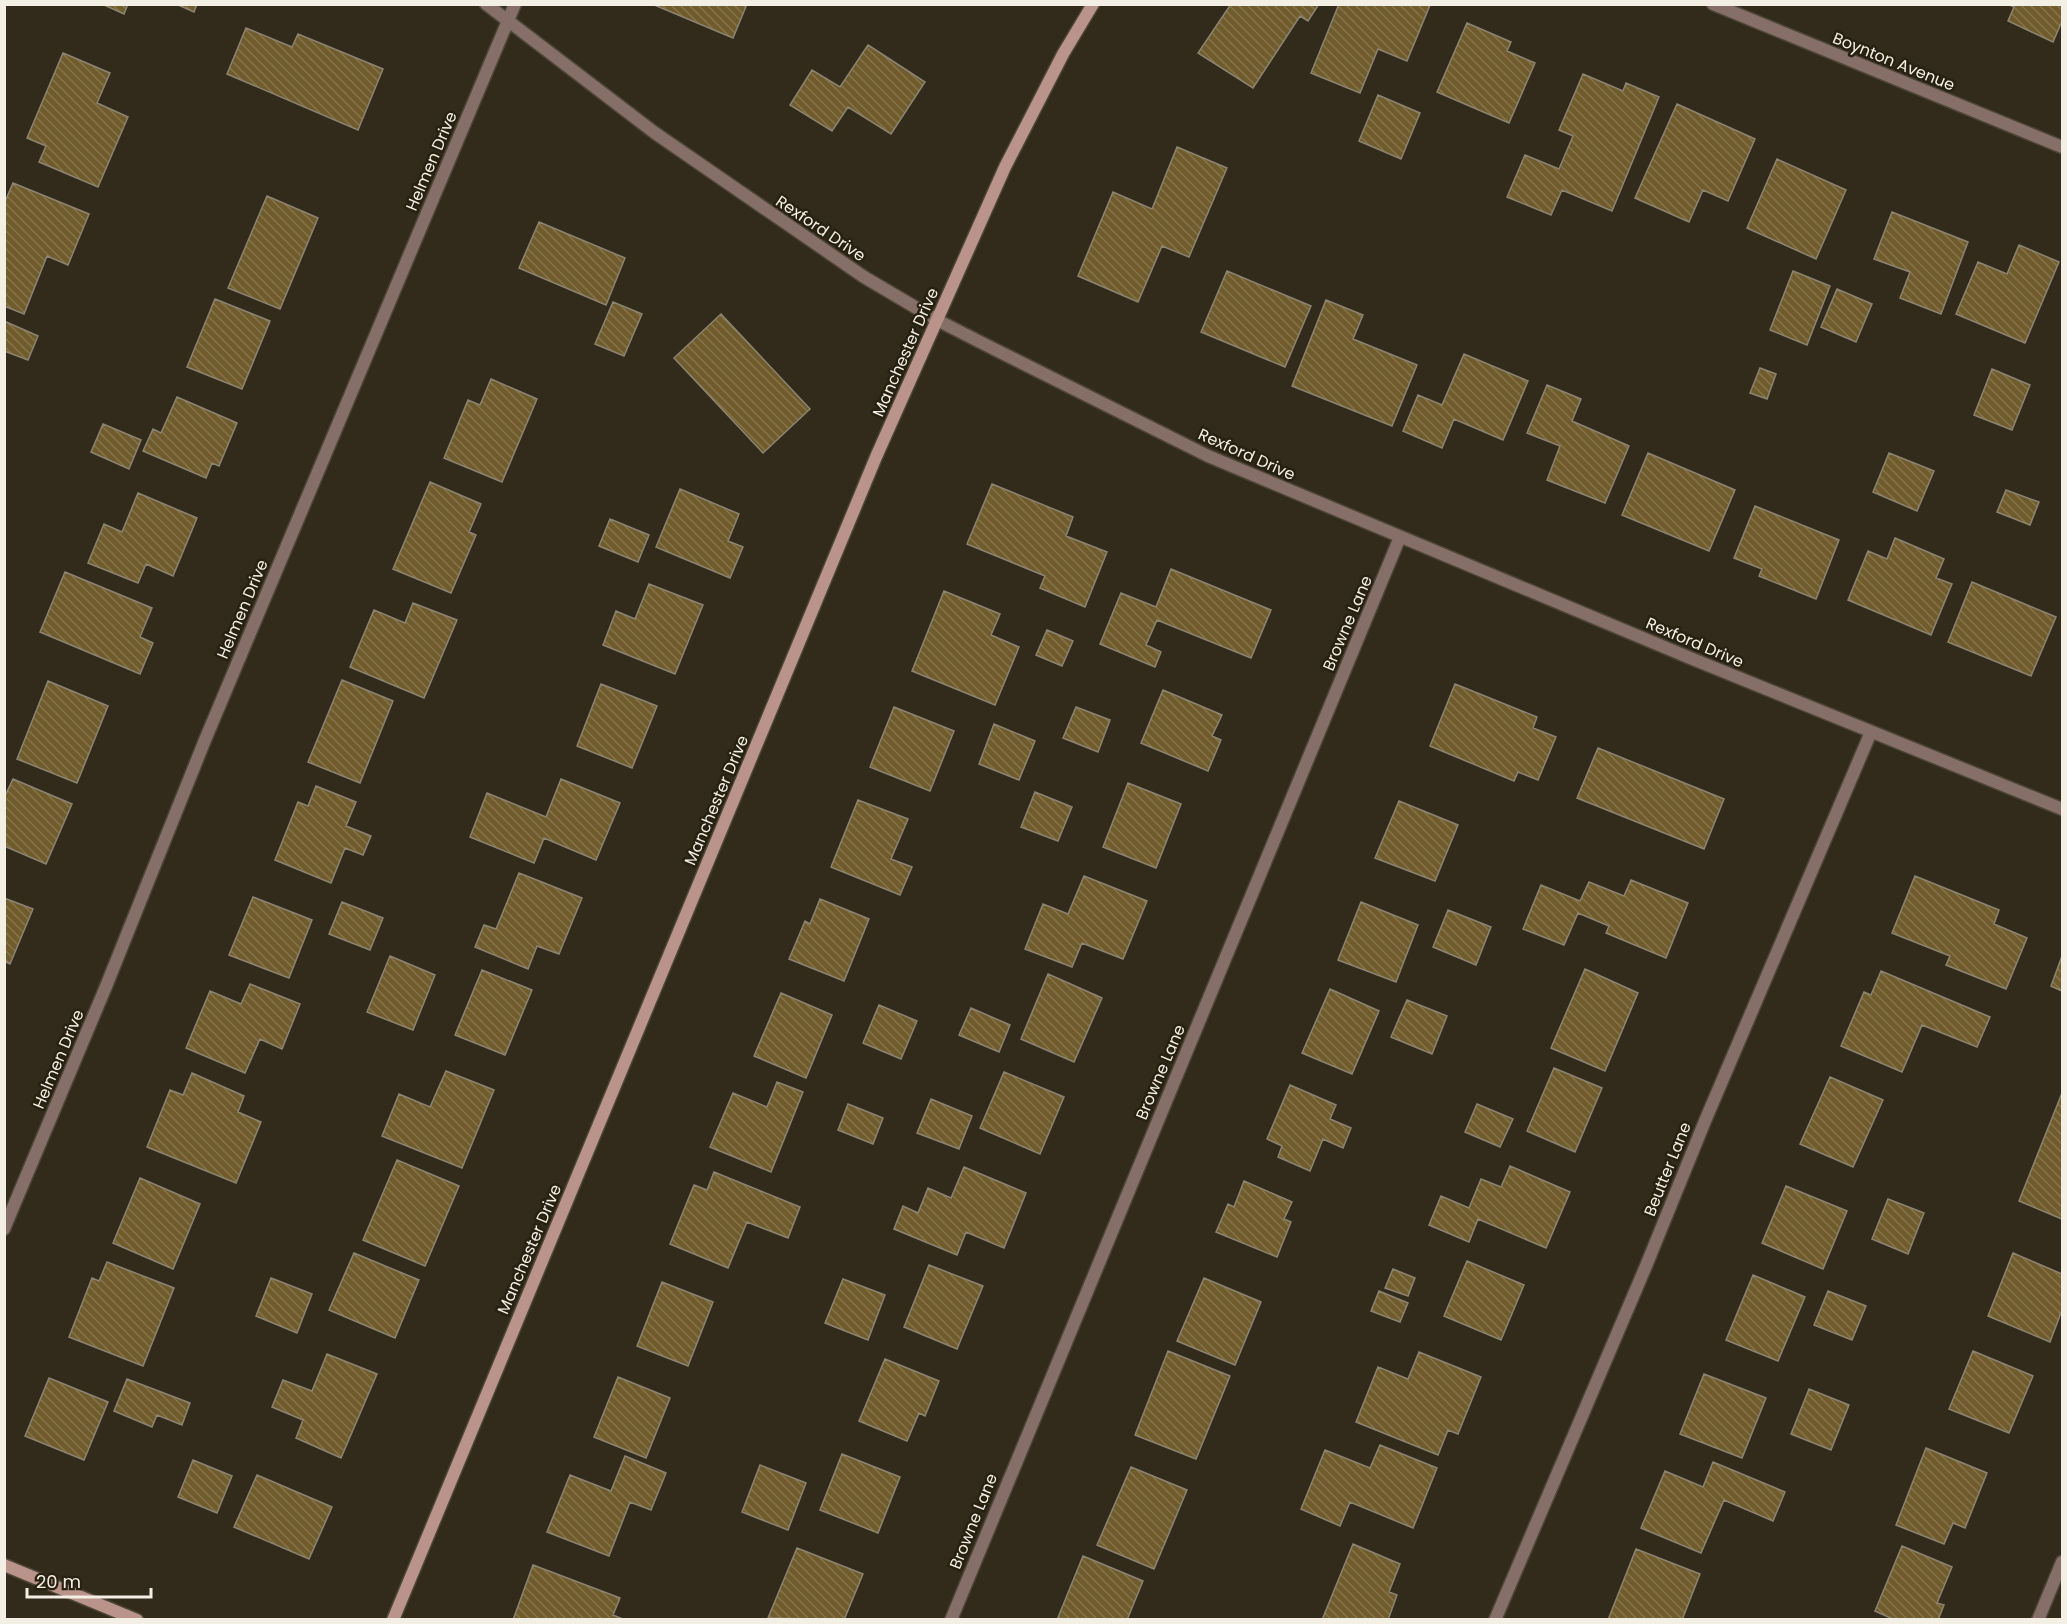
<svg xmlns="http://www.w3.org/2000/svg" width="2067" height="1624" viewBox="0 0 2067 1624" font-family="Poppins,sans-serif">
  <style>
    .building { fill: url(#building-back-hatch); stroke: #8c8472; stroke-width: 1.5 }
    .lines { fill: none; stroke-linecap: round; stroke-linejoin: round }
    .street-casing { stroke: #4d4638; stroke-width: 15 }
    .secondary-casing { stroke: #4d4638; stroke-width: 15 }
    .street { stroke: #876f69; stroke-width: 12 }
    .secondary { stroke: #ba948b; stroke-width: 12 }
    .labels { text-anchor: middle; stroke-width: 5; stroke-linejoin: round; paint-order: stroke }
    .street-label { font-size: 16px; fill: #f4efe5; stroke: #282112 }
  </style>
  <defs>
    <pattern id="building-back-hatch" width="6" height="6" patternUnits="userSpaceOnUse" patternTransform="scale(1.5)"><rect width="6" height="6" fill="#705b2c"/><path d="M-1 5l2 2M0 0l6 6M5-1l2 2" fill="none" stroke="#85734a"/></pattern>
  </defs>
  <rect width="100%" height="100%" fill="#322b1c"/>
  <!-- building -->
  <path class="building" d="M102 4H128L124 14Z
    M176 4H197L194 12Z
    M652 4H747L733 38Z
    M1231 4H1319L1308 21 1300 16 1253 88 1198 53Z
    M1339 4H1428L1430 5 1407 61 1378 49 1360 93 1311 73Z
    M2008 4H2062V21L2053 42 2008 21 2014 7Z
    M1467 23 1511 42 1507 51 1535 63 1509 123 1437 92Z
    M246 28 292 47 298 34 383 69 358 130 227 74Z
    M868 45 925 82 891 134 848 107 832 131 790 105 812 70 840 87Z
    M63 53 110 73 97 103 128 117 98 187 39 162 46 146 27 138Z
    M1583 74 1623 91 1626 83 1659 97 1612 211 1562 190 1551 215 1507 197 1525 155 1559 169 1573 136 1559 130Z
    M1378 95 1420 113 1401 159 1359 141Z
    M1677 104 1755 139 1728 201 1703 190 1689 222 1635 198Z
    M1177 147 1227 168 1189 257 1162 246 1138 302 1078 276 1113 192 1152 209Z
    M1777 159 1846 190 1816 259 1747 228Z
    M13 183 89 214 68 265 47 256 24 314 4 306V204Z
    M267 196 318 218 280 309 228 288Z
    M1892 212 1968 242 1941 314 1900 298 1910 272 1874 259Z
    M539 222 625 258 606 305 519 268Z
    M2019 245 2059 262 2025 343 1956 314 1978 262 2007 274Z
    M1227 271 1311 306 1285 367 1201 332Z
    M1793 271 1830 286 1807 345 1770 330Z
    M1837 289 1872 304 1856 342 1821 327Z
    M215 299 270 321 242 389 187 367Z
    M1326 300 1363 315 1353 339 1417 365 1392 426 1292 386Z
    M613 302 642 314 624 356 595 344Z
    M721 314 810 409 763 453 674 358Z
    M4 321 38 336 28 360 4 351Z
    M1464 354 1528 381 1503 440 1454 419 1442 448 1403 431 1418 395 1442 405Z
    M1760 368 1776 374 1767 399 1750 393Z
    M1992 369 2030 385 2012 430 1974 415Z
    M491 379 537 399 502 482 444 458 468 400 480 405Z
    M1547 385 1581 399 1572 421 1629 446 1605 503 1547 480 1560 446 1527 433Z
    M177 397 237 423 219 466 212 463 206 478 143 451 153 429 161 433Z
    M103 424 141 440 129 469 91 452Z
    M1648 453 1735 490 1709 551 1622 515Z
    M1889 453 1934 471 1917 511 1873 492Z
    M430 482 481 504 469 532 476 535 451 593 393 569Z
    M992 484 1073 517 1066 536 1107 552 1085 607 1040 588 1045 576 967 544Z
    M680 489 739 514 728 541 743 547 730 578 656 547Z
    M2006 490 2039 502 2030 525 1997 512Z
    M138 493 197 518 173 576 146 564 138 583 88 563 104 524 122 532Z
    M1755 506 1839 540 1816 599 1759 576 1762 569 1734 558Z
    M610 519 649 535 638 562 599 546Z
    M1895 538 1944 559 1936 578 1952 584 1931 635 1848 600 1868 551 1887 559Z
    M1171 569 1271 610 1251 658 1157 620 1146 645 1161 652 1155 667 1100 644 1121 593 1156 607Z
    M65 572 152 608 140 637 153 643 140 674 40 632Z
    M1972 582 2056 617 2031 676 1948 642Z
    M649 584 703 605 675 674 603 645 616 611 635 619Z
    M944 591 1000 614 991 635 1019 647 995 705 912 671Z
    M413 603 457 620 424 698 350 667 374 610 405 623Z
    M1047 630 1073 641 1062 666 1036 655Z
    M342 680 393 701 360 783 308 762Z
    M48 681 108 706 77 783 17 759Z
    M601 684 657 706 632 768 577 746Z
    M1455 684 1537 717 1533 728 1556 737 1538 780 1518 772 1514 781 1430 746Z
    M1163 690 1222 715 1212 736 1221 740 1208 771 1141 743Z
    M894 707 954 731 930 791 870 767Z
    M1076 707 1110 720 1098 752 1063 738Z
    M994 724 1035 741 1019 780 979 764Z
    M1598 748 1724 799 1704 849 1577 798Z
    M13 779 72 804 46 864 4 846V798Z
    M561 779 620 803 596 860 544 838 534 863 470 837 487 793 546 817Z
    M1128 783 1181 804 1156 868 1103 847Z
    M316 786 356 802 346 826 371 836 363 855 345 848 331 883 275 860 298 802 308 806Z
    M1035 792 1072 807 1058 841 1021 827Z
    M858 800 908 819 891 859 912 867 900 895 831 867Z
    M1399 801 1458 825 1435 881 1375 858Z
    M519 873 582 898 559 954 537 946 528 969 475 947 484 925 496 929Z
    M1084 876 1147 901 1123 959 1082 943 1072 967 1025 949 1043 904 1068 914Z
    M1915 876 1999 910 1994 924 2027 938 2006 989 1946 965 1950 956 1892 933Z
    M1631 880 1688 903 1666 958 1606 933 1609 926 1578 913 1564 945 1523 929 1541 885 1580 901 1589 882 1624 896Z
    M253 897 312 920 289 978 229 955Z
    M4 898 33 909 10 964 4 961Z
    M820 899 869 919 844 981 789 959 805 921 810 924Z
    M342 902 383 918 370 950 329 934Z
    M1361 902 1418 925 1396 982 1338 960Z
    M1448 910 1491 927 1476 965 1433 947Z
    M390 956 435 975 413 1030 367 1012Z
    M2062 956V991L2051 986Z
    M1585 969 1638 993 1605 1071 1551 1048Z
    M482 970 532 990 505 1055 455 1035Z
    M1881 971 1990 1017 1977 1047 1922 1025 1902 1072 1841 1046 1864 992 1871 995Z
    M1048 974 1102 998 1074 1062 1021 1039Z
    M250 984 300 1004 282 1049 260 1039 245 1073 186 1048 210 991 241 1004Z
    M1330 989 1379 1011 1352 1074 1302 1053Z
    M781 993 832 1015 806 1078 754 1056Z
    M1407 1000 1447 1016 1432 1054 1391 1037Z
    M879 1005 917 1021 901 1059 863 1043Z
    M971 1008 1010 1025 999 1052 959 1035Z
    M1554 1068 1602 1088 1575 1152 1527 1131Z
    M446 1071 494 1090 462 1168 382 1136 399 1094 430 1107Z
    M1004 1072 1064 1097 1040 1154 980 1128Z
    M192 1073 244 1096 238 1112 261 1122 236 1183 147 1147 170 1090 183 1095Z
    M1830 1077 1883 1100 1853 1167 1800 1144Z
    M777 1082 803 1092 771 1172 710 1147 733 1093 767 1107Z
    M1290 1085 1336 1105 1330 1119 1351 1128 1343 1148 1323 1139 1310 1171 1278 1157 1282 1146 1267 1139Z
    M2062 1093V1219L2019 1201Z
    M931 1099 972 1116 959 1149 917 1133Z
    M848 1104 883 1118 873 1144 838 1130Z
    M1477 1104 1513 1119 1500 1147 1465 1132Z
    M397 1160 459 1186 425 1266 363 1240Z
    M1510 1166 1570 1192 1546 1248 1478 1219 1469 1242 1429 1225 1441 1196 1469 1208 1481 1179 1501 1187Z
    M964 1167 1026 1193 1004 1248 966 1232 957 1255 894 1229 903 1206 918 1213 928 1188 951 1198Z
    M714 1172 800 1207 788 1238 747 1222 728 1268 670 1244 694 1185 707 1190Z
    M140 1178 200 1204 173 1269 113 1243Z
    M1244 1181 1292 1202 1284 1219 1291 1222 1277 1257 1216 1232 1228 1204 1234 1207Z
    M1786 1186 1847 1211 1823 1269 1762 1243Z
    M1888 1199 1924 1213 1908 1254 1872 1239Z
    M354 1253 419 1280 395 1338 329 1310Z
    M2013 1253 2062 1274V1310L2050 1342 1988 1316Z
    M1467 1261 1524 1285 1501 1340 1444 1316Z
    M107 1262 174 1288 143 1366 69 1337 92 1278 99 1281Z
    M929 1265 983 1286 957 1349 904 1327Z
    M1393 1269 1415 1278 1408 1296 1385 1288Z
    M1753 1275 1805 1297 1778 1361 1726 1340Z
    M271 1278 312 1294 297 1333 256 1316Z
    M1204 1278 1261 1302 1235 1365 1177 1341Z
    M843 1279 885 1295 868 1340 825 1323Z
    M662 1282 713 1302 688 1366 637 1346Z
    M1379 1291 1408 1303 1400 1322 1371 1311Z
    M1828 1291 1866 1306 1852 1340 1814 1325Z
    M1168 1351 1230 1376 1196 1459 1135 1435Z
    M1973 1351 2033 1376 2009 1433 1949 1409Z
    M1419 1352 1481 1377 1458 1434 1448 1430 1438 1455 1356 1422 1378 1367 1408 1379Z
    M327 1354 377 1374 341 1458 296 1438 303 1420 272 1407 283 1380 312 1391Z
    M885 1359 939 1381 925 1416 919 1413 907 1441 859 1421Z
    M1704 1374 1766 1398 1742 1458 1680 1434Z
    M618 1377 670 1398 646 1458 594 1437Z
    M49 1378 108 1402 84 1460 25 1436Z
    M127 1379 190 1403 182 1425 157 1415 152 1427 114 1411Z
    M1809 1389 1849 1405 1831 1450 1791 1434Z
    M1380 1445 1437 1468 1413 1528 1350 1502 1340 1526 1301 1509 1325 1450 1370 1468Z
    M1926 1448 1987 1473 1965 1528 1953 1523 1944 1544 1896 1525Z
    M842 1454 900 1477 878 1533 820 1510Z
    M625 1456 666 1473 651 1510 630 1502 609 1556 547 1532 570 1475 611 1491Z
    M193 1460 232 1476 217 1513 178 1497Z
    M1713 1462 1785 1492 1773 1521 1724 1500 1701 1553 1641 1528 1665 1471 1703 1487Z
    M760 1465 806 1483 788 1530 742 1512Z
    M1131 1467 1187 1490 1154 1569 1097 1545Z
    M257 1475 332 1507 309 1559 234 1527Z
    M1353 1544 1400 1564 1389 1592 1397 1595 1388 1620H1322Z
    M1902 1546 1952 1567 1937 1603 1944 1605 1938 1620H1895L1875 1611Z
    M797 1548 863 1574 844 1620 768 1618Z
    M1636 1549 1700 1574 1682 1620H1608Z
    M1083 1556 1143 1581 1127 1620H1057Z
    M533 1565 620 1598 613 1615 625 1620H513Z"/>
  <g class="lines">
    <!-- street casing -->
    <g class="street-casing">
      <path id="street" d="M486 4 655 133 864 277 937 320 986 345 1208 456 1695 660 2062 809
        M1713 4 2062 147
        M4 1229 107 984 205 740 515 4
        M951 1620 1400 537
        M1495 1620 1646 1266 1705 1121 1871 732
        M2038 1620 2062 1562"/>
    </g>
    <!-- secondary casing -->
    <g class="secondary-casing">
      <path id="secondary" d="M4 1565 137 1620
        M393 1620 876 457 1005 167 1063 54 1093 4"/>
    </g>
    <!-- street -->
    <use href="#street" class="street"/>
    <!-- secondary -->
    <use href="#secondary" class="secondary"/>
  </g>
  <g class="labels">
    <!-- street labels -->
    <g class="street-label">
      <text transform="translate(1894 61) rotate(22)" y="6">Boynton Avenue</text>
      <text transform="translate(431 161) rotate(-67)" y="6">Helmen Drive</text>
      <text transform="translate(821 228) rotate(34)" y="6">Rexford Drive</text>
      <text transform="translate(905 352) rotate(-66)" y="6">Manchester Drive</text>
      <text transform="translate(1247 454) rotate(24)" y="6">Rexford Drive</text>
      <text transform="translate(242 609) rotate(-67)" y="6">Helmen Drive</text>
      <text transform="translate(1347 623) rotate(-67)" y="6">Browne Lane</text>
      <text transform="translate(1695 642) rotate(23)" y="6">Rexford Drive</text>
      <text transform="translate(716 800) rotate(-67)" y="6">Manchester Drive</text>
      <text transform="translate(58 1059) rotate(-67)" y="6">Helmen Drive</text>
      <text transform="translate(1160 1072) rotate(-67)" y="6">Browne Lane</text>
      <text transform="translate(1667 1169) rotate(-68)" y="6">Beutter Lane</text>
      <text transform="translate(529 1249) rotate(-67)" y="6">Manchester Drive</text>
      <text transform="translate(973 1521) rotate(-68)" y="6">Browne Lane</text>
    </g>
  </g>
  <!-- border -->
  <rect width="2067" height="1624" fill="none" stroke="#f4efe5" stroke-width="12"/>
  <!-- scale -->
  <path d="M27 1588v9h124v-9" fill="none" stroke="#f4efe5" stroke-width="3"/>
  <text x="36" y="1588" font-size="18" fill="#f4efe5" stroke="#282112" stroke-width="4.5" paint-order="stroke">20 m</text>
</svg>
